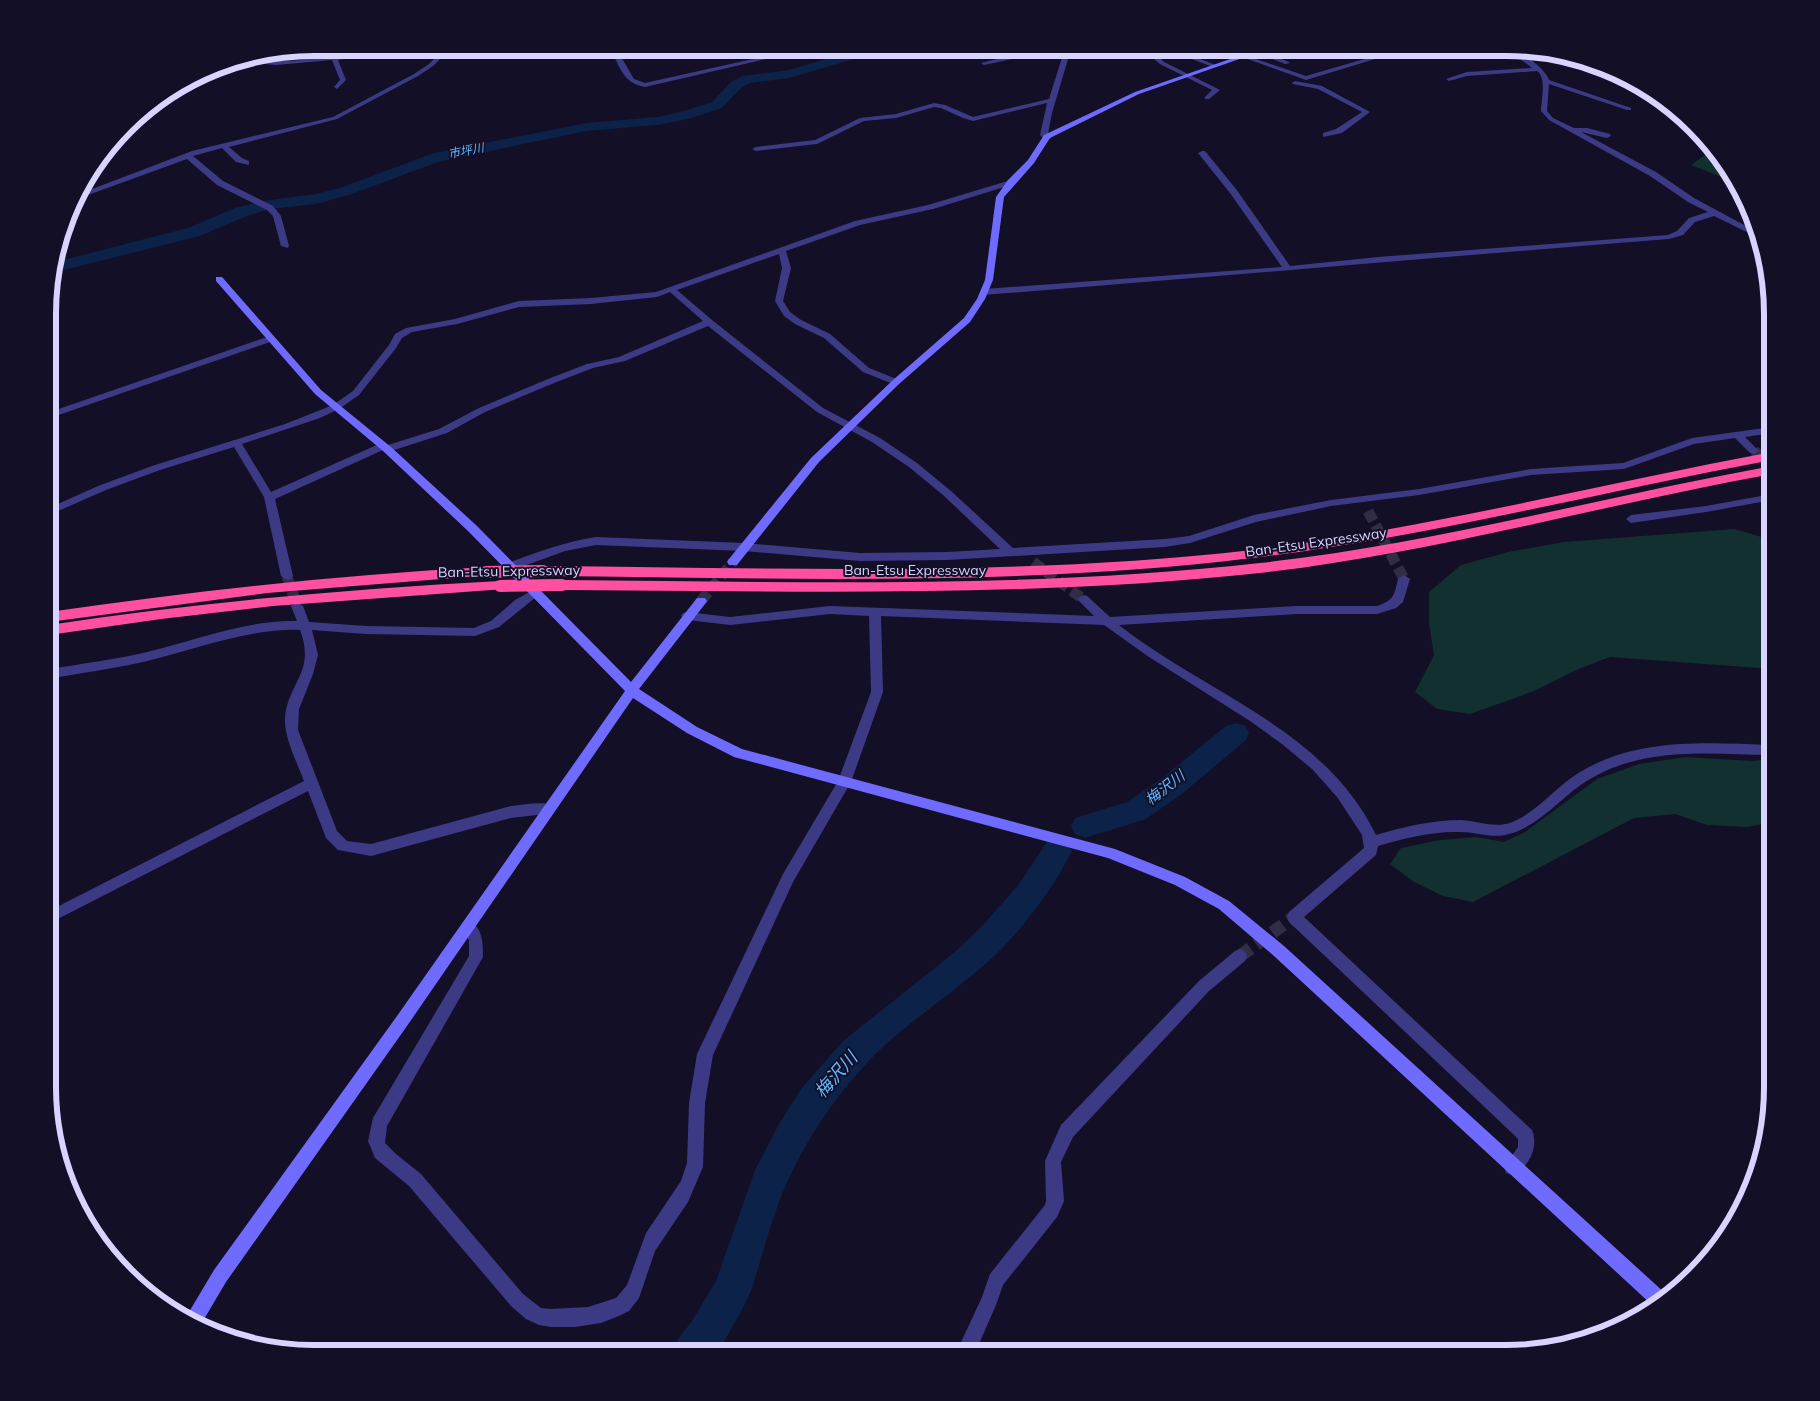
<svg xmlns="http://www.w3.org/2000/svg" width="1820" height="1401" viewBox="0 0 1820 1401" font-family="Mulish,'Noto Sans JP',sans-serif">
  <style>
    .green { fill: #12302f }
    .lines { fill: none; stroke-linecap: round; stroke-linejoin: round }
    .river { fill: #0c2248; fill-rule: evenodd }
    .street-tunnel-far1 { stroke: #312d47; stroke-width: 11; stroke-dasharray: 11 5; stroke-linecap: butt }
    .street-tunnel { stroke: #312d47; stroke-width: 13; stroke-dasharray: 13 7; stroke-linecap: butt }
    .secondary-tunnel { stroke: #312d47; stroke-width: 11; stroke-dasharray: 11 5; stroke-linecap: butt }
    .street { fill: #3d3a85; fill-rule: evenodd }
    .secondary { fill: #6f6bff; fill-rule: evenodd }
    .highway { fill: #ff4fa3; fill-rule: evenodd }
    .highway-bridge { stroke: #ff4fa3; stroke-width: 12 }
    .labels { text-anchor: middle; stroke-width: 4; stroke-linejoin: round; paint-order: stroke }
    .far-water-label { font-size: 12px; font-style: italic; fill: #62b6ff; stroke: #130f26 }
    .street-label { font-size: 14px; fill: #d9d4ff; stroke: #130f26 }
    .water-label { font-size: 15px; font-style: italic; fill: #62b6ff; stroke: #130f26 }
    .near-water-label { font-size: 18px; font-style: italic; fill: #62b6ff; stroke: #130f26 }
    .rim { fill: none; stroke: #d9d4ff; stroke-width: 6 }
  </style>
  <rect width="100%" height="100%" fill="#130f26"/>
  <!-- green -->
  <path class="green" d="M1711 151V152L1734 182 1691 165Z
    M1734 529 1772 540V669L1610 657 1576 670 1534 691 1470 714 1437 709 1415 692 1434 655 1429 623V592L1461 565 1508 552 1564 542Z
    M1686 757 1752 761 1772 759V822L1748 827 1707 825 1675 814 1634 818 1473 902 1443 896 1414 882 1390 864 1401 848 1440 840 1477 837 1504 842 1525 832 1597 779 1639 764Z"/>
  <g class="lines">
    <!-- river -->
    <path class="river" d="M861 48H883L881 51 789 78 750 83 741 88 722 108 688 119 657 125 586 131 438 162 352 194 316 204 270 209 247 216 200 236 52 273 55 262 188 228 235 208 263 201 315 194 340 188 434 153 586 123 657 117 680 112 712 102 731 82 742 76 789 70Z
      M1236 723 1246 726 1249 733 1246 740 1182 794 1146 819 1085 838 1075 834 1071 826 1075 818 1127 802 1162 778 1226 726Z
      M1057 839 1067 842 1072 851C1049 896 1015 940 976 972 940 1003 898 1029 866 1064 832 1101 805 1141 785 1187 771 1220 762 1257 751 1291L745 1304 720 1349 716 1353H672L678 1339 692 1321 716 1281 755 1170 779 1124 801 1089 843 1041 956 951 983 925 1019 884 1047 842Z"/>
    <!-- street-tunnel-far1 -->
    <path class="street-tunnel-far1" d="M1754 451 1772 465
      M1368 511 1404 579
      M1033 562 1083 599
      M287 576 297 606"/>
    <!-- street-tunnel -->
    <path class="street-tunnel" d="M1240 956 1294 917"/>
    <!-- secondary-tunnel -->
    <path class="secondary-tunnel" d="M701 601 733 562"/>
    <!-- street -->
    <path class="street" d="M399 48H412L338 60 346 80 337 89 334 87 340 80 332 60 276 65 234 61C249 58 262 61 276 61 317 61 358 53 399 48Z
      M450 48H458L447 52 433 66 418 76 337 119 229 147 242 158 249 161V165L236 162 222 148 193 156 223 181 273 206 281 216 289 246 288 248 281 246 273 216 267 210 217 185 187 159 77 199 79 194 192 151 333 117 414 74 429 64 443 50Z
      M610 48H616L634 79 645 83 775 54 779 51 776 48H783L786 51 779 56 645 87C622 83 620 66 610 48Z
      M1062 48 1071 49 1052 113 1048 134 1051 137 1050 139H1044L1040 135 1047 103 973 121 963 118 941 108 934 107 896 118 864 121 817 144 756 151 752 149 756 147 815 140 860 118 896 114 934 103 945 105 973 117 1049 99 1064 51 1021 57 984 65 981 63 1021 53Z
      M1402 48 1408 49 1306 80 1242 57 1247 56 1306 76Z
      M1506 48C1519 48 1546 69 1549 80L1631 108V110H1627L1549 84 1547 111 1553 118 1574 128H1587L1610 134 1611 136 1607 138 1581 132 1656 172 1694 198 1759 233 1761 239 1714 216 1695 222 1683 235 1669 239C1441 257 1212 277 984 295L980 292 984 289 1282 267 1230 193 1198 153 1202 151H1205L1236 189 1290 266 1378 257 1668 235 1677 231 1689 218 1708 212 1688 202 1650 176 1549 120 1541 111C1541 100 1547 78 1537 71L1467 76 1449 81 1446 79 1467 72 1532 68Z
      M1259 50 1289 62 1290 63 1285 64 1257 53V51Z
      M1153 51H1157L1161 59 1164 62 1220 90 1209 99H1205V97L1212 90 1160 64 1155 60Z
      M1181 53H1185L1218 66 1213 67 1181 55Z
      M1295 81 1322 86 1370 112 1342 133 1323 137V133L1336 129 1362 112 1318 89 1293 84 1292 83Z
      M1011 180H1014V184L933 209 860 225 786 251 791 268 783 301 790 312 801 320 830 334 869 368 899 380V384H893L863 372 824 338 795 324 784 316 775 301 782 268 779 254 677 290 712 320 823 408 880 438 917 463 951 491 1013 548 1165 539 1189 536 1254 515 1331 500 1419 489 1531 469 1623 463 1692 438 1772 427V433L1745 437 1759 451 1754 454 1750 453 1735 438 1694 444 1624 469 1531 475 1419 495 1331 506 1256 522 1190 543 1165 547 947 560 860 561 744 551 596 545 565 551 513 570H505L503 567 505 564C535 553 564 542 596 537L744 543 860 553 947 552 1000 549 943 495 909 467 872 442 817 412 708 326 625 361 593 368 554 383 485 412 447 433 391 451 383 450 275 499 293 576 291 579 287 580 281 576 264 497 234 447 160 470 106 490 49 515V508L98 486 152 466 285 424 333 405 353 391 389 345 395 334 406 328 455 319 519 301 591 298 656 292 855 221 928 205ZM670 292 703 321 619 357 587 364 548 379 479 408 439 429 388 445 383 443 379 444 271 492 242 444 320 418 339 409 359 395 396 348 402 338 412 332 457 324 519 307 591 304 657 297Z
      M270 336 273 337V341L50 418V412Z
      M1772 494V500L1706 512 1631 523 1626 519 1631 515 1706 506Z
      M1404 575 1410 579 1403 602 1396 608 1377 614H1297L1119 625C1205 693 1325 729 1376 835 1403 827 1432 820 1461 820 1477 821 1495 828 1510 823 1537 813 1556 786 1580 772 1638 737 1708 743 1772 745V755C1711 754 1645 746 1590 779 1562 795 1542 825 1509 834 1493 839 1477 832 1460 832 1433 831 1405 838 1378 846L1376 855 1304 917 1532 1130C1539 1147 1529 1168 1512 1175L1506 1173 1504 1167 1518 1147V1139L1512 1133 1289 922 1287 917 1289 912 1364 848 1362 835 1337 797 1312 769 1282 744 1250 721 1149 657 1104 625 881 616 883 692 851 782 793 882 713 1055 705 1103 703 1167 688 1202 655 1251 639 1298 629 1311 619 1316 601 1323 575 1327H551L539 1325 526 1319 511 1306 409 1186 375 1158 368 1141 373 1118 469 956V940L461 927 463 922 468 921C483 926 483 943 483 957L387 1126 385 1143 396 1154 421 1174 523 1294 541 1308 551 1309 588 1307 616 1298 627 1285 646 1233 681 1181 687 1163 689 1103 697 1054 783 874 838 781 871 692 869 616 830 614 730 625 687 620 681 616 683 613 687 612 730 617 830 606 1094 616 1077 599 1083 595 1087 596 1110 617 1297 606H1377C1394 600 1394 596 1398 579Z
      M535 589 541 593 499 627 475 636 366 634 312 630 318 655 313 674 299 709 298 730 337 831 347 841 371 844 511 806C524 805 540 801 553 805L555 809 553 813 511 818 371 856 338 850 326 838 308 791 48 924 49 911 304 781C297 762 284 738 285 718 288 682 316 672 300 630 248 628 194 650 143 662 112 669 80 673 49 679V669C80 664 112 660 143 653 190 642 249 619 297 621L291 606 297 602 303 606 309 622 366 626 474 628 491 621 515 600Z
      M1240 949 1245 951 1247 956 1245 961 1209 991 1073 1137 1061 1162 1064 1201 1057 1217 1003 1285 996 1305 975 1353H956L982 1297 990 1274 1045 1205 1046 1201 1045 1161 1061 1125 1199 981 1235 951Z"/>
    <!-- secondary -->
    <path class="secondary" d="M1262 48H1271L1139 94 1050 138 1034 163 1004 197 993 280 985 299 970 322 899 384 819 462 737 565H729L727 562 729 559 811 458 893 380 964 318 977 299 985 280 996 197 1008 180 1028 160 1044 135 1135 92Z
      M216 277H222L321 390 391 447 477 526 631 682 697 598H705L707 601 705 604 639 689 697 727 742 749 1115 849 1185 877 1229 901 1284 946 1666 1294 1652 1305 1274 956 1219 909 1175 885 1108 858 734 757 687 733 633 698 407 1026 226 1282 200 1326 186 1317 214 1270 397 1016 625 691 469 532 383 451 315 394 216 281Z"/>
    <!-- highway -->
    <path class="highway" d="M1772 452V460C1599 492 1428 537 1252 558 1017 587 779 578 543 576L538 574 536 571 538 568 543 566C779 568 1017 577 1252 550 1427 529 1599 484 1772 452Z
      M1772 466V474C1601 505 1434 553 1260 573 1029 598 795 591 562 590L557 588 555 585 557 582 562 580C795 582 1028 589 1260 563 1433 544 1601 497 1772 466Z
      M486 567 491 569 493 572 491 575 267 593 49 622V612C194 591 339 575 486 567Z
      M500 581 505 583 507 586 505 589 273 606 161 619 49 635V625C199 602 349 589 500 581Z"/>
    <!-- highway-bridge -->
    <path class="highway-bridge" d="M486 572 543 571
      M500 586 562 585"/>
  </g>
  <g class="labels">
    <!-- far-water labels -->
    <g class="far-water-label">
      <text transform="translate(466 151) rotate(-11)" y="4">市坪川</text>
    </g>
    <!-- street labels -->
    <g class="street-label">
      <text transform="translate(1316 542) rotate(-8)" y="5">Ban-Etsu Expressway</text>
      <text x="915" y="575">Ban-Etsu Expressway</text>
      <text transform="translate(509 571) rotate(-1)" y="5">Ban-Etsu Expressway</text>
    </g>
    <!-- water labels -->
    <g class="water-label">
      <text transform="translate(1165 788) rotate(-38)" y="5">梅沢川</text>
    </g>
    <!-- near-water labels -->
    <g class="near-water-label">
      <text transform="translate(836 1075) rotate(-49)" y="6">梅沢川</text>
    </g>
  </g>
  <!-- crop -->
  <path d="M0 0H1820V1401H0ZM314 56H1506A258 258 0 0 1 1764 314V1087A258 258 0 0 1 1506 1345H314A258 258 0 0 1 56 1087V314A258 258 0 0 1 314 56Z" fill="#130f26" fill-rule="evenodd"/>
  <path class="rim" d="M314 56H1506A258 258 0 0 1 1764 314V1087A258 258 0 0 1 1506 1345H314A258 258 0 0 1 56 1087V314A258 258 0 0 1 314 56Z"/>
</svg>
